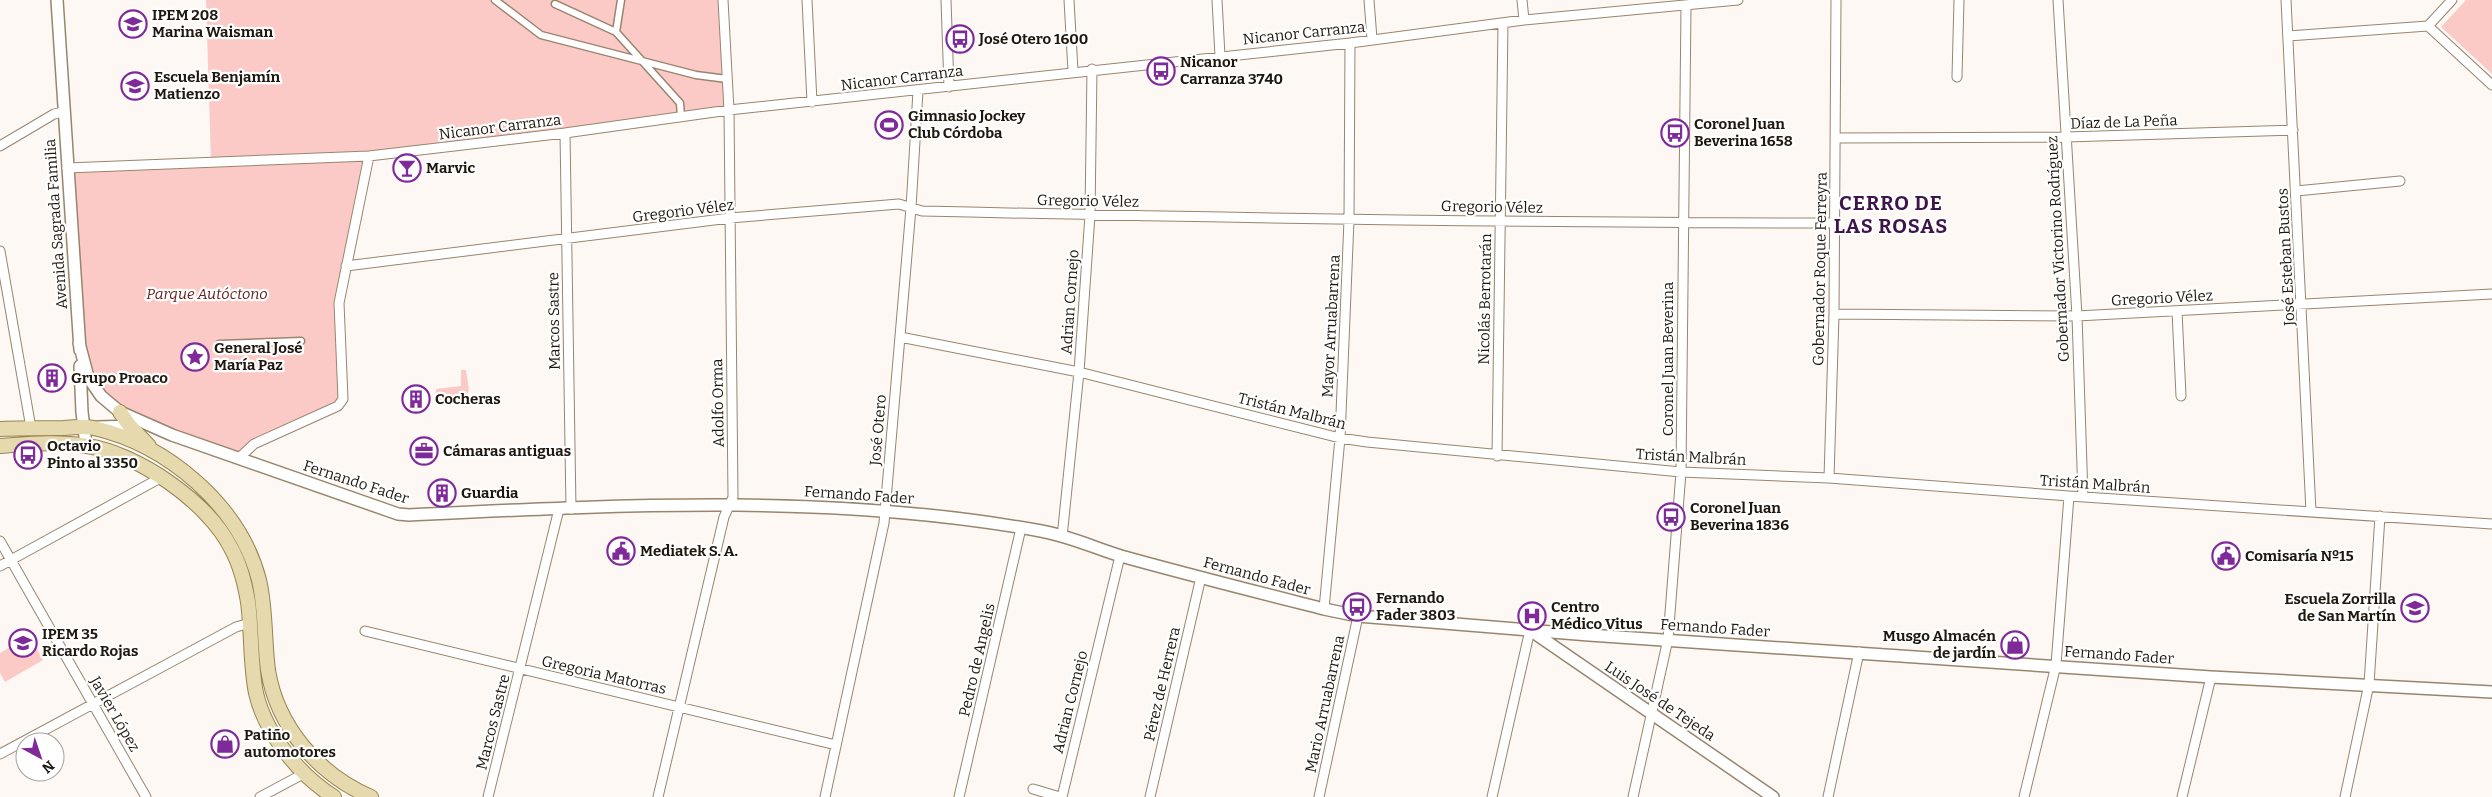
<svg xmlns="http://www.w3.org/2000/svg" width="2492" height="797" viewBox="0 0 2492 797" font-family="Bitter,serif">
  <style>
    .green { fill: #fbcac6 }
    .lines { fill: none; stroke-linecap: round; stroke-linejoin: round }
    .pedestrian-casing { stroke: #99856e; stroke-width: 9 }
    .minor-casing { stroke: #99856e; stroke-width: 11 }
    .secondary-casing { stroke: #99856e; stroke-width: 14 }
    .primary-casing { stroke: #968553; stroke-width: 16 }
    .pedestrian { stroke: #fff; stroke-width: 6 }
    .minor { stroke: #fff; stroke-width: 9 }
    .secondary { stroke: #fff; stroke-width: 11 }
    .primary { stroke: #e6d9ad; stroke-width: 14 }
    .labels { text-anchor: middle; stroke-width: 4.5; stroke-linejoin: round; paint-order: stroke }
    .poi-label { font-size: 15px; font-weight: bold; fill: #20180f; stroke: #fff; text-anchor: start }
    .street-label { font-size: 15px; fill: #20180f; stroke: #fff }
    .park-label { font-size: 15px; font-style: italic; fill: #672322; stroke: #fff }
    .district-label { font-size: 20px; font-weight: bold; letter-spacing: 1px; fill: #3d154a; stroke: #fff }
  </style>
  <rect width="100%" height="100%" fill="#fdf8f3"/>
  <!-- green -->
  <path class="green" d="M206 0H723L729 110 369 156 339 303 338 406 254 444 239 458 172 435 101 396 88 377 67 168 211 161Z
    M2466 0H2492V74L2441 27Z
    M461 370H466L469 390 465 399 445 402 435 400 436 389 461 386Z
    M30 636 43 660 5 682 0 673V653Z"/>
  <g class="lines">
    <!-- pedestrian casing -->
    <g class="pedestrian-casing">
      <path id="pedestrian" d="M495 0 541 35 696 75 727 79
        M555 4 616 32 680 103 681 117
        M616 32 621 0
        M219 344 301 341"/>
    </g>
    <!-- minor casing -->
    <g class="minor-casing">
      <path id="minor" d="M807 0 812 102
        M946 0 949 87
        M1069 0 1073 71
        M1217 0 1220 56
        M1369 0 1372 39
        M1522 0 1524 20
        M2058 0 2077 316 2083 497
        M2286 0 2311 512
        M2452 0 2428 26 2492 85
        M2288 36 2428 26
        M1957 77 1959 0
        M565 133 571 509
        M1835 138 2066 137 2293 130
        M0 146 54 114 63 112
        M67 168 369 156 565 133 729 110 1350 43 1524 20 1738 0
        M2296 191 2400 181
        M0 251 31 428
        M346 266 730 218 899 204 922 211C1226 218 1529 223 1833 223
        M2177 311 2181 396
        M1834 314 2077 316 2492 294
        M900 337 1079 372 1340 438 1367 442 1681 472 1829 478 2069 496 2492 524
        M1497 456 1503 23
        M239 458 254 444 338 406 343 399 339 303 369 156
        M1829 478 1834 314 1836 0
        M1062 537 1079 372 1090 215 1092 69
        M0 541 146 797
        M0 566 162 477
        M1324 609 1340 438 1349 220 1350 43
        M365 631 836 745
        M0 754 236 627 250 623
        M1033 789 1060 797
        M260 797 305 773
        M488 797 559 509
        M658 797 724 517 733 497 729 110 723 0
        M825 797 884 523 911 208 918 91
        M959 797 1021 528
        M1062 797 1120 556
        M1150 797 1201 577
        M1319 797 1358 616
        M1492 797 1530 630
        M1633 797 1668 639 1681 472 1686 6
        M1828 797 1859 652
        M2024 797 2056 665 2069 496
        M2182 797 2211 677
        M2345 797 2369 684 2380 516"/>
    </g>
    <!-- secondary casing -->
    <g class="secondary-casing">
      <path id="secondary" d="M57 0 80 350
        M79 343 88 377 101 396 120 412 172 435 398 514 409 515C618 505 835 493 1041 531 1069 536 1095 548 1121 556 1189 575 1257 592 1324 609L1358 616 1589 635 2211 677 2492 692
        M80 366 82 412 86 445
        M98 427 134 426
        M1530 630 1773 797"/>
    </g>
    <!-- primary casing -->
    <g class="primary-casing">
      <path id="primary" d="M120 412 129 425 149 446
        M0 429C21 428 43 428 64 428 74 427 85 426 94 428 168 445 240 506 259 580 266 609 264 640 268 670 277 727 319 775 371 797
        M0 446C29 444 58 441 87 446 137 453 208 502 231 548 240 564 245 584 248 602 252 632 250 663 256 693 265 733 299 775 334 797"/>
    </g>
    <!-- pedestrian -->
    <use href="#pedestrian" class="pedestrian"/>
    <!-- minor -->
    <use href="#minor" class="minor"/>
    <!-- secondary -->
    <use href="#secondary" class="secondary"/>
    <!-- primary -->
    <use href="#primary" class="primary"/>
  </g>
  <!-- icons -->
  <defs>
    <g id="school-ring" transform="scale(1.4375)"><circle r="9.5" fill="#fff" stroke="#7e2a99" stroke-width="1.5"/><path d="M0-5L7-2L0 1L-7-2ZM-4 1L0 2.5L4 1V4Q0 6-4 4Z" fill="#7e2a99"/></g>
    <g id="bus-ring" transform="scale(1.4375)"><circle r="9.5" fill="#fff" stroke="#7e2a99" stroke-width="1.5"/><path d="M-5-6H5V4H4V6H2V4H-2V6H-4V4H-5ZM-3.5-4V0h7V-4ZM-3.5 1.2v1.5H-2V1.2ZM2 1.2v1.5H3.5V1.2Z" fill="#7e2a99"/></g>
    <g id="stadium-ring" transform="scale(1.4375)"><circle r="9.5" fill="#fff" stroke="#7e2a99" stroke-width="1.5"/><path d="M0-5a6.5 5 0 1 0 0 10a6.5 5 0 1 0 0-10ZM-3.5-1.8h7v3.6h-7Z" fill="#7e2a99"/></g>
    <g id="bar-ring" transform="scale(1.4375)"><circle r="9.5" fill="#fff" stroke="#7e2a99" stroke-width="1.5"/><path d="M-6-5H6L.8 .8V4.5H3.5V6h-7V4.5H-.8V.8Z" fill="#7e2a99"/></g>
    <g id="sight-ring" transform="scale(1.4375)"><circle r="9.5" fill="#fff" stroke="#7e2a99" stroke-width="1.5"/><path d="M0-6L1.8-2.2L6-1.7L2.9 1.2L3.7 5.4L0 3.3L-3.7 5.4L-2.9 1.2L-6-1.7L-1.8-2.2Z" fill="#7e2a99"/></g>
    <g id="building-ring" transform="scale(1.4375)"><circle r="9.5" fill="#fff" stroke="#7e2a99" stroke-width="1.5"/><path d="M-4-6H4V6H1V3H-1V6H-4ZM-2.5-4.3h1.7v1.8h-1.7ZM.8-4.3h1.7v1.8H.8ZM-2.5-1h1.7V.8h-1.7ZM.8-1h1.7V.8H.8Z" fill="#7e2a99"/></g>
    <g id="office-ring" transform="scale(1.4375)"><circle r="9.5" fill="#fff" stroke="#7e2a99" stroke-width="1.5"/><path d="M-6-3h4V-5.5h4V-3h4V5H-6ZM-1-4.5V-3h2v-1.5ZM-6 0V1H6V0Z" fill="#7e2a99"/></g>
    <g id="civic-ring" transform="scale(1.4375)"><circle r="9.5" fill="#fff" stroke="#7e2a99" stroke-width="1.5"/><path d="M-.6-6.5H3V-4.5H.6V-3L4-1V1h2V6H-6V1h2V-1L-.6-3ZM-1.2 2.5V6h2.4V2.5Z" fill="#7e2a99"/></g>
    <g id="hospital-ring" transform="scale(1.4375)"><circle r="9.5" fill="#fff" stroke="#7e2a99" stroke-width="1.5"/><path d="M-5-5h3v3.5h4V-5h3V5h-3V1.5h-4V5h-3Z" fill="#7e2a99"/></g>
    <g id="shop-ring" transform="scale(1.4375)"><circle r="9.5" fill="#fff" stroke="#7e2a99" stroke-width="1.5"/><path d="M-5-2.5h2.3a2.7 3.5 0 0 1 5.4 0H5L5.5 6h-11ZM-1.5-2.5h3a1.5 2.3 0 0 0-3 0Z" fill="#7e2a99"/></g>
  </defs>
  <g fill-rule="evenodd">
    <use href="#school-ring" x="133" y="24"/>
    <use href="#bus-ring" x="960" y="39"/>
    <use href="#bus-ring" x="1161" y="71"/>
    <use href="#school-ring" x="135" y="86"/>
    <use href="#stadium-ring" x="889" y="125"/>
    <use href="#bus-ring" x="1675" y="133"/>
    <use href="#bar-ring" x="407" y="168"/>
    <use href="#sight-ring" x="195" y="357"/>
    <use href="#building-ring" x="52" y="378"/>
    <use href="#building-ring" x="416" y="399"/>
    <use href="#office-ring" x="424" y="451"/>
    <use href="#bus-ring" x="28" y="455"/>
    <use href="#building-ring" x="442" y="493"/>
    <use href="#bus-ring" x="1671" y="517"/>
    <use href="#civic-ring" x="621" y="551"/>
    <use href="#civic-ring" x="2226" y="556"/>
    <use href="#bus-ring" x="1357" y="607"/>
    <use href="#school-ring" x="2415" y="608"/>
    <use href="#hospital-ring" x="1532" y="616"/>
    <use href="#school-ring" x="23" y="643"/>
    <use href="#shop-ring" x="2015" y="645"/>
    <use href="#shop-ring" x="225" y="744"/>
  </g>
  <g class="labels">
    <!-- poi labels -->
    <g class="poi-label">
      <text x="152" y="20">IPEM 208<tspan x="152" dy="17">Marina Waisman</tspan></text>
      <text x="979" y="44">José Otero 1600</text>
      <text x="1180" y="67">Nicanor<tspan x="1180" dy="17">Carranza 3740</tspan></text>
      <text x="154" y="82">Escuela Benjamín<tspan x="154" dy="17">Matienzo</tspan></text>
      <text x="908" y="121">Gimnasio Jockey<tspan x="908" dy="17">Club Córdoba</tspan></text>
      <text x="1694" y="129">Coronel Juan<tspan x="1694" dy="17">Beverina 1658</tspan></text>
      <text x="426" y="173">Marvic</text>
      <text x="214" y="353">General José<tspan x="214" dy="17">María Paz</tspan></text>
      <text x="71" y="383">Grupo Proaco</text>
      <text x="435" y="404">Cocheras</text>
      <text x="47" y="451">Octavio<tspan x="47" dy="17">Pinto al 3350</tspan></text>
      <text x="443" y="456">Cámaras antiguas</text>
      <text x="461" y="498">Guardia</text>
      <text x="1690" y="513">Coronel Juan<tspan x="1690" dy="17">Beverina 1836</tspan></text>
      <text x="640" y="556">Mediatek S. A.</text>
      <text x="2245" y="561">Comisaría Nº15</text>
      <text x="1376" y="603">Fernando<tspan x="1376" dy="17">Fader 3803</tspan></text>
      <text x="2396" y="604" text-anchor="end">Escuela Zorrilla<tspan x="2396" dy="17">de San Martín</tspan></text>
      <text x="1551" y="612">Centro<tspan x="1551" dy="17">Médico Vitus</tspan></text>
      <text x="42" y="639">IPEM 35<tspan x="42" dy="17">Ricardo Rojas</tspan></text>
      <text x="1996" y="641" text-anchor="end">Musgo Almacén<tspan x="1996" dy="17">de jardín</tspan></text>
      <text x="244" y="740">Patiño<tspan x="244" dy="17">automotores</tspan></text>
    </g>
    <!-- street labels -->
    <g class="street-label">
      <text transform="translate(1304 33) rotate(-6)" y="5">Nicanor Carranza</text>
      <text transform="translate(902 78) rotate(-7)" y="5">Nicanor Carranza</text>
      <text transform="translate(2124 122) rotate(-2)" y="5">Díaz de La Peña</text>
      <text transform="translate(500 127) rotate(-7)" y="5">Nicanor Carranza</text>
      <text transform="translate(1088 201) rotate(1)" y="5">Gregorio Vélez</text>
      <text transform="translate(1492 207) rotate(1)" y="5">Gregorio Vélez</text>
      <text transform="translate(683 211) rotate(-7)" y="5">Gregorio Vélez</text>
      <text transform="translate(56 224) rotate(-94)" y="5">Avenida Sagrada Familia</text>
      <text transform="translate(2058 249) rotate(-93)" y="5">Gobernador Victorino Rodríguez</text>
      <text transform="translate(2286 257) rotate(-93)" y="5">José Esteban Bustos</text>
      <text transform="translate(1820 269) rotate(-89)" y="5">Gobernador Roque Ferreyra</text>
      <text transform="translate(2162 298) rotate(-3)" y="5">Gregorio Vélez</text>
      <text transform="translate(1485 299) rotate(-89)" y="5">Nicolás Berrotarán</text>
      <text transform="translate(1070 302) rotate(-86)" y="5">Adrian Cornejo</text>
      <text transform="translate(554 321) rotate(-91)" y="5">Marcos Sastre</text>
      <text transform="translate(1331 326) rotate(-87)" y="5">Mayor Arruabarrena</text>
      <text transform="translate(1668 359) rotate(-90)" y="5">Coronel Juan Beverina</text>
      <text transform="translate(718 403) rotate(-91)" y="5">Adolfo Orma</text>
      <text transform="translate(1292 411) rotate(14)" y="5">Tristán Malbrán</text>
      <text transform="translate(878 430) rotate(-85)" y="5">José Otero</text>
      <text transform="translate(1691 457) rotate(3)" y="5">Tristán Malbrán</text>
      <text transform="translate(356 482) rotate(18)" y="5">Fernando Fader</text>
      <text transform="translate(2095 484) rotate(4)" y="5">Tristán Malbrán</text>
      <text transform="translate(859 495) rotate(4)" y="5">Fernando Fader</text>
      <text transform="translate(1257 576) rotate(15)" y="5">Fernando Fader</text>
      <text transform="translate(1715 628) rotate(4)" y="5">Fernando Fader</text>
      <text transform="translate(2119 655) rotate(4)" y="5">Fernando Fader</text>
      <text transform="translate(977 660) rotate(-77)" y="5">Pedro de Angelis</text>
      <text transform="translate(604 675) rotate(13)" y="5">Gregoria Matorras</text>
      <text transform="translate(1162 684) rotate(-77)" y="5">Pérez de Herrera</text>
      <text transform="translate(1660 701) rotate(34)" y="5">Luis José de Tejeda</text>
      <text transform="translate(1070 702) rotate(-76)" y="5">Adrian Cornejo</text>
      <text transform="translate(1325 704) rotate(-78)" y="5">Mario Arruabarrena</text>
      <text transform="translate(115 714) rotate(60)" y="5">Javier López</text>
      <text transform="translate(493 722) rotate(-76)" y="5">Marcos Sastre</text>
    </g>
    <!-- park labels -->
    <g class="park-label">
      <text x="207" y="299">Parque Autóctono</text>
    </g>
    <!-- district labels -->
    <g class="district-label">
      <text x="1891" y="210">CERRO DE<tspan x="1891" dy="23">LAS ROSAS</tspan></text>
    </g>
  </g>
  <!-- north arrow -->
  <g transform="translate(40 757) rotate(140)"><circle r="24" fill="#ffffff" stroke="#a6a39f"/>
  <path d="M0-4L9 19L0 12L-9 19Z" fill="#7e2a99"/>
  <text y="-8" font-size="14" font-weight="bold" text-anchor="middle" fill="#20180f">N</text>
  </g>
</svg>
